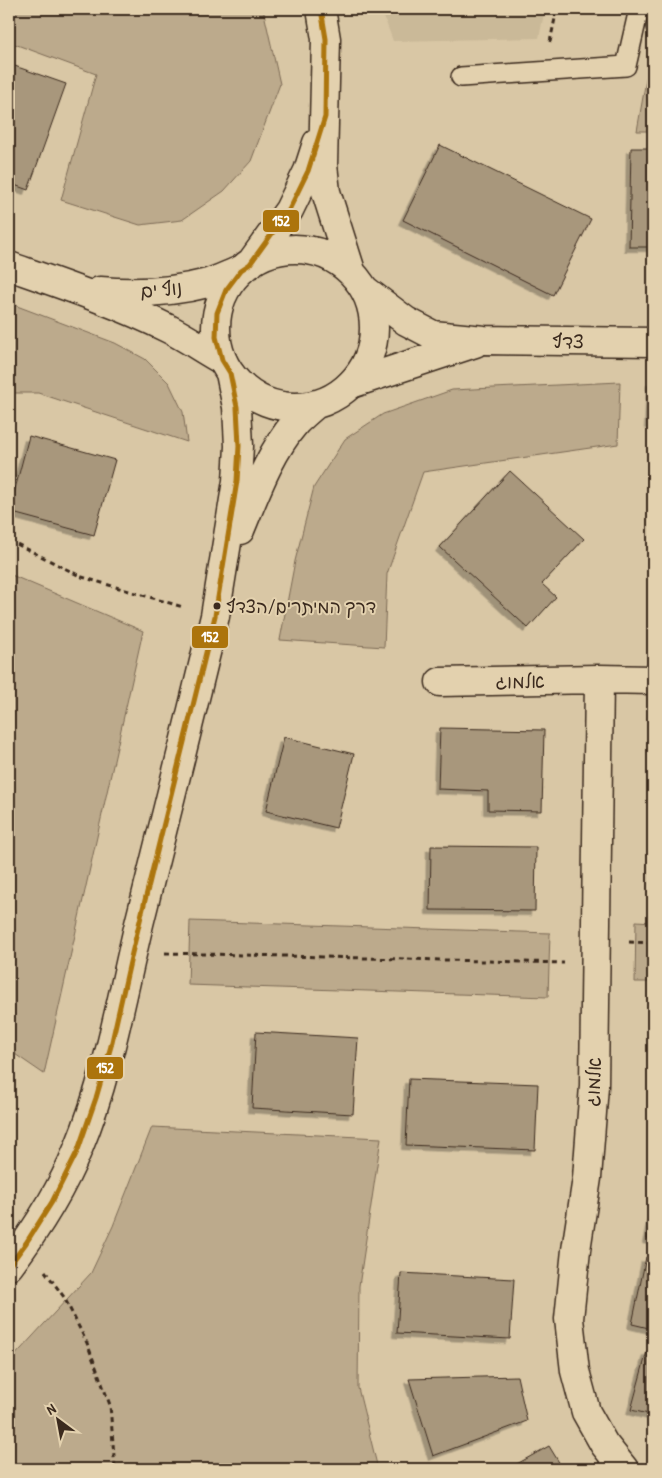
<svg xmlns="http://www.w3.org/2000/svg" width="662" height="1478" viewBox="0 0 662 1478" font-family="'Patrick Hand','Playpen Sans Hebrew',sans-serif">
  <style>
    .built { fill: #cab998 }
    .green { fill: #bcaa8c; stroke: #7c6a55 }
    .building { fill: #a8977b; stroke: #3b2a1e; filter: url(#shadow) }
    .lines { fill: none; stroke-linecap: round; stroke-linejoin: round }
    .service-casing { stroke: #3b2a1e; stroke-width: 22 }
    .minor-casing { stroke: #3b2a1e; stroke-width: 31 }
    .tertiary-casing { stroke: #3b2a1e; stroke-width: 31 }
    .path { stroke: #3b2a1e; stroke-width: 3; stroke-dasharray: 5 4; stroke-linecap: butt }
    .service { stroke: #e3d1ae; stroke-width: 19 }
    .minor { stroke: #e3d1ae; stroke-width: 28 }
    .tertiary { stroke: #e3d1ae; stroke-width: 28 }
    .bus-1-casing { stroke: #e3d1ae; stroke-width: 9 }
    .bus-1 { stroke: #ac740c; stroke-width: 5 }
    .bus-dot { fill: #3b2a1e; stroke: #e3d1ae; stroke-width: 2 }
    .labels { text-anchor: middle; stroke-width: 4; stroke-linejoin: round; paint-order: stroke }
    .bus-label { font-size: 18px; fill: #3b2a1e; stroke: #e3d1ae; text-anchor: start }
    .street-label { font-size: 19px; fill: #3b2a1e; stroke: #e3d1ae }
    .line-badge { stroke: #e3d1ae; stroke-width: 2 }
    .badge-label { font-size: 14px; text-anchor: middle; font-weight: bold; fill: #fff }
  </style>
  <defs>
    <filter id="shadow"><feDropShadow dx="-4.5" dy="4.5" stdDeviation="0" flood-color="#0004"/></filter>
  </defs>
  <rect width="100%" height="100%" fill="#d9c7a5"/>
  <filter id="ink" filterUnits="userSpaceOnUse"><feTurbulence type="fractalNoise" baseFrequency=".02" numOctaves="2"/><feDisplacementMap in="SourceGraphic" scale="10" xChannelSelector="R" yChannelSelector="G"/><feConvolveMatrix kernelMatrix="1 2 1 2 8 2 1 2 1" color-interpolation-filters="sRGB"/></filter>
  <g filter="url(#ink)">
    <!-- built -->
    <path class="built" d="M381 9H545L539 38 393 41Z"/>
    <!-- green -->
    <path class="green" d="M9 9H263L280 84 251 161 224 191 182 220 140 225 61 200 96 74 9 42Z
      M653 40V131H637Z
      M9 303 115 343 145 359 169 383 183 412 187 442 38 393H9Z
      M620 382 618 444 423 472 387 574 384 647 280 640 295 561 314 487 345 439 383 414 452 390Z
      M9 574 143 631 44 1074 9 1050Z
      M190 921 550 933 548 997 188 985Z
      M636 921 653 922V982H635Z
      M152 1127 381 1138 359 1286 358 1388 378 1469H9V1362L91 1273 113 1226Z"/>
    <!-- building -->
    <path class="building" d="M9 64 66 84 28 190 9 183Z
      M440 145 591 219 553 295 403 220Z
      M631 148H653V247H629Z
      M651 381H653V424H649Z
      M29 436 115 460 94 535 9 512Z
      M510 471 584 539 542 584 556 597 528 628 440 547Z
      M440 728 544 730 542 811 488 810V791L438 789Z
      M284 737 354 754 336 828 266 811Z
      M431 846 536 847 535 911 430 910Z
      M256 1032 358 1038 353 1114 252 1108Z
      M409 1079 538 1084 535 1150 406 1145Z
      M653 1208V1240L647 1239Z
      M646 1257 653 1259V1329L632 1324Z
      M401 1273 514 1279 510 1339 397 1333Z
      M647 1351 653 1352V1415L631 1410Z
      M517 1376 527 1421 433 1456 409 1379Z
      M549 1446 563 1469H508Z"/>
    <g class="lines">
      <!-- service casing -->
      <g class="service-casing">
        <path id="service" d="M461 77 626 66 639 9"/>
      </g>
      <!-- minor casing -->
      <g class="minor-casing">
        <path id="minor" d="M9 266C63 285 117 303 169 329 187 338 204 350 222 360
          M365 290 406 321 433 335 484 340 653 342
          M100 291C136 294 173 292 208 283 219 280 230 274 241 270
          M351 384 475 343
          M599 679 594 1086 587 1178 576 1250 569 1319 575 1371 586 1412 604 1444 624 1469
          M440 682 599 679 653 680"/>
      </g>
      <!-- tertiary casing -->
      <g class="tertiary-casing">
        <path id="tertiary" d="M321 9 326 39 323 165 326 192 351 271
          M216 328a79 79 0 1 1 158 0a79 79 0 1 1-158 0Z
          M250 264 289 210 308 171 317 143
          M240 530C255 494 270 452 296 422 302 416 309 410 316 404
          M9 1266C36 1230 61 1191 78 1149 108 1077 121 999 139 924 165 821 190 719 215 616L237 481 239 446 237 407 230 373"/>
      </g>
      <!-- path -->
      <path class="path" d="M550 42 557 9
        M9 540 82 577 183 607
        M629 942 653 943
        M165 953 564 963
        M45 1271 64 1297 87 1343 110 1405 115 1469"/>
      <!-- service -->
      <use href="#service" class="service"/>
      <!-- minor -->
      <use href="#minor" class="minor"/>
      <!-- tertiary -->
      <use href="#tertiary" class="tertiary"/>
      <!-- bus-1 casing -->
      <g class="bus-1-casing">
        <path id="bus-1" d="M9 1266 26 1243 52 1202 78 1150 96 1098 111 1046 132 953 215 616 237 481 239 446 237 407 230 373 222 360 216 337 217 313 226 290 241 270 250 264 289 210 308 171 325 117 326 39 321 9"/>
      </g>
      <!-- bus-1 -->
      <use href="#bus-1" class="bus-1"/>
    </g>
  </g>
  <!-- markers -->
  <circle class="bus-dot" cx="217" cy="606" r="4.5"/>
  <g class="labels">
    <!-- bus labels -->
    <g class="bus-label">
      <text x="226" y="613">דרך המיתרים/הצדף</text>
    </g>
    <!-- street labels -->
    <g class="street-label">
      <text transform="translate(161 289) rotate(-6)" y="7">נוף ים</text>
      <text transform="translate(568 341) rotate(1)" y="7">צדף</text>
      <text transform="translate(520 681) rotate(-1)" y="7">אלמוג</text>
      <text transform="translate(593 1082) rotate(-88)" y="7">אלמוג</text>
    </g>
  </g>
  <g class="line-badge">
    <rect x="262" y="209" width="38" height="24" rx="5" fill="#ac740c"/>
    <rect x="191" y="625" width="38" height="24" rx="5" fill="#ac740c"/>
    <rect x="86" y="1056" width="38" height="24" rx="5" fill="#ac740c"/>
  </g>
  <g class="badge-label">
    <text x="281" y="226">152</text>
    <text x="210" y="642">152</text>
    <text x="105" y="1073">152</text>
  </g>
  <!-- margin -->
  <rect width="662" height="1478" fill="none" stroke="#e3d1ae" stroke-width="30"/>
  <rect x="15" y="15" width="632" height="1448" fill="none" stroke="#3b2a1e" stroke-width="2" filter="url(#ink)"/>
  <!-- north arrow -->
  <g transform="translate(58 1420) rotate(328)" stroke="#e3d1ae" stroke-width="4" paint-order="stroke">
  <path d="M0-4L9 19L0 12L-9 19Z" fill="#3b2a1e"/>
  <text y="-8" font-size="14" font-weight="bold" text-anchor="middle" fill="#3b2a1e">N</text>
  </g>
</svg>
